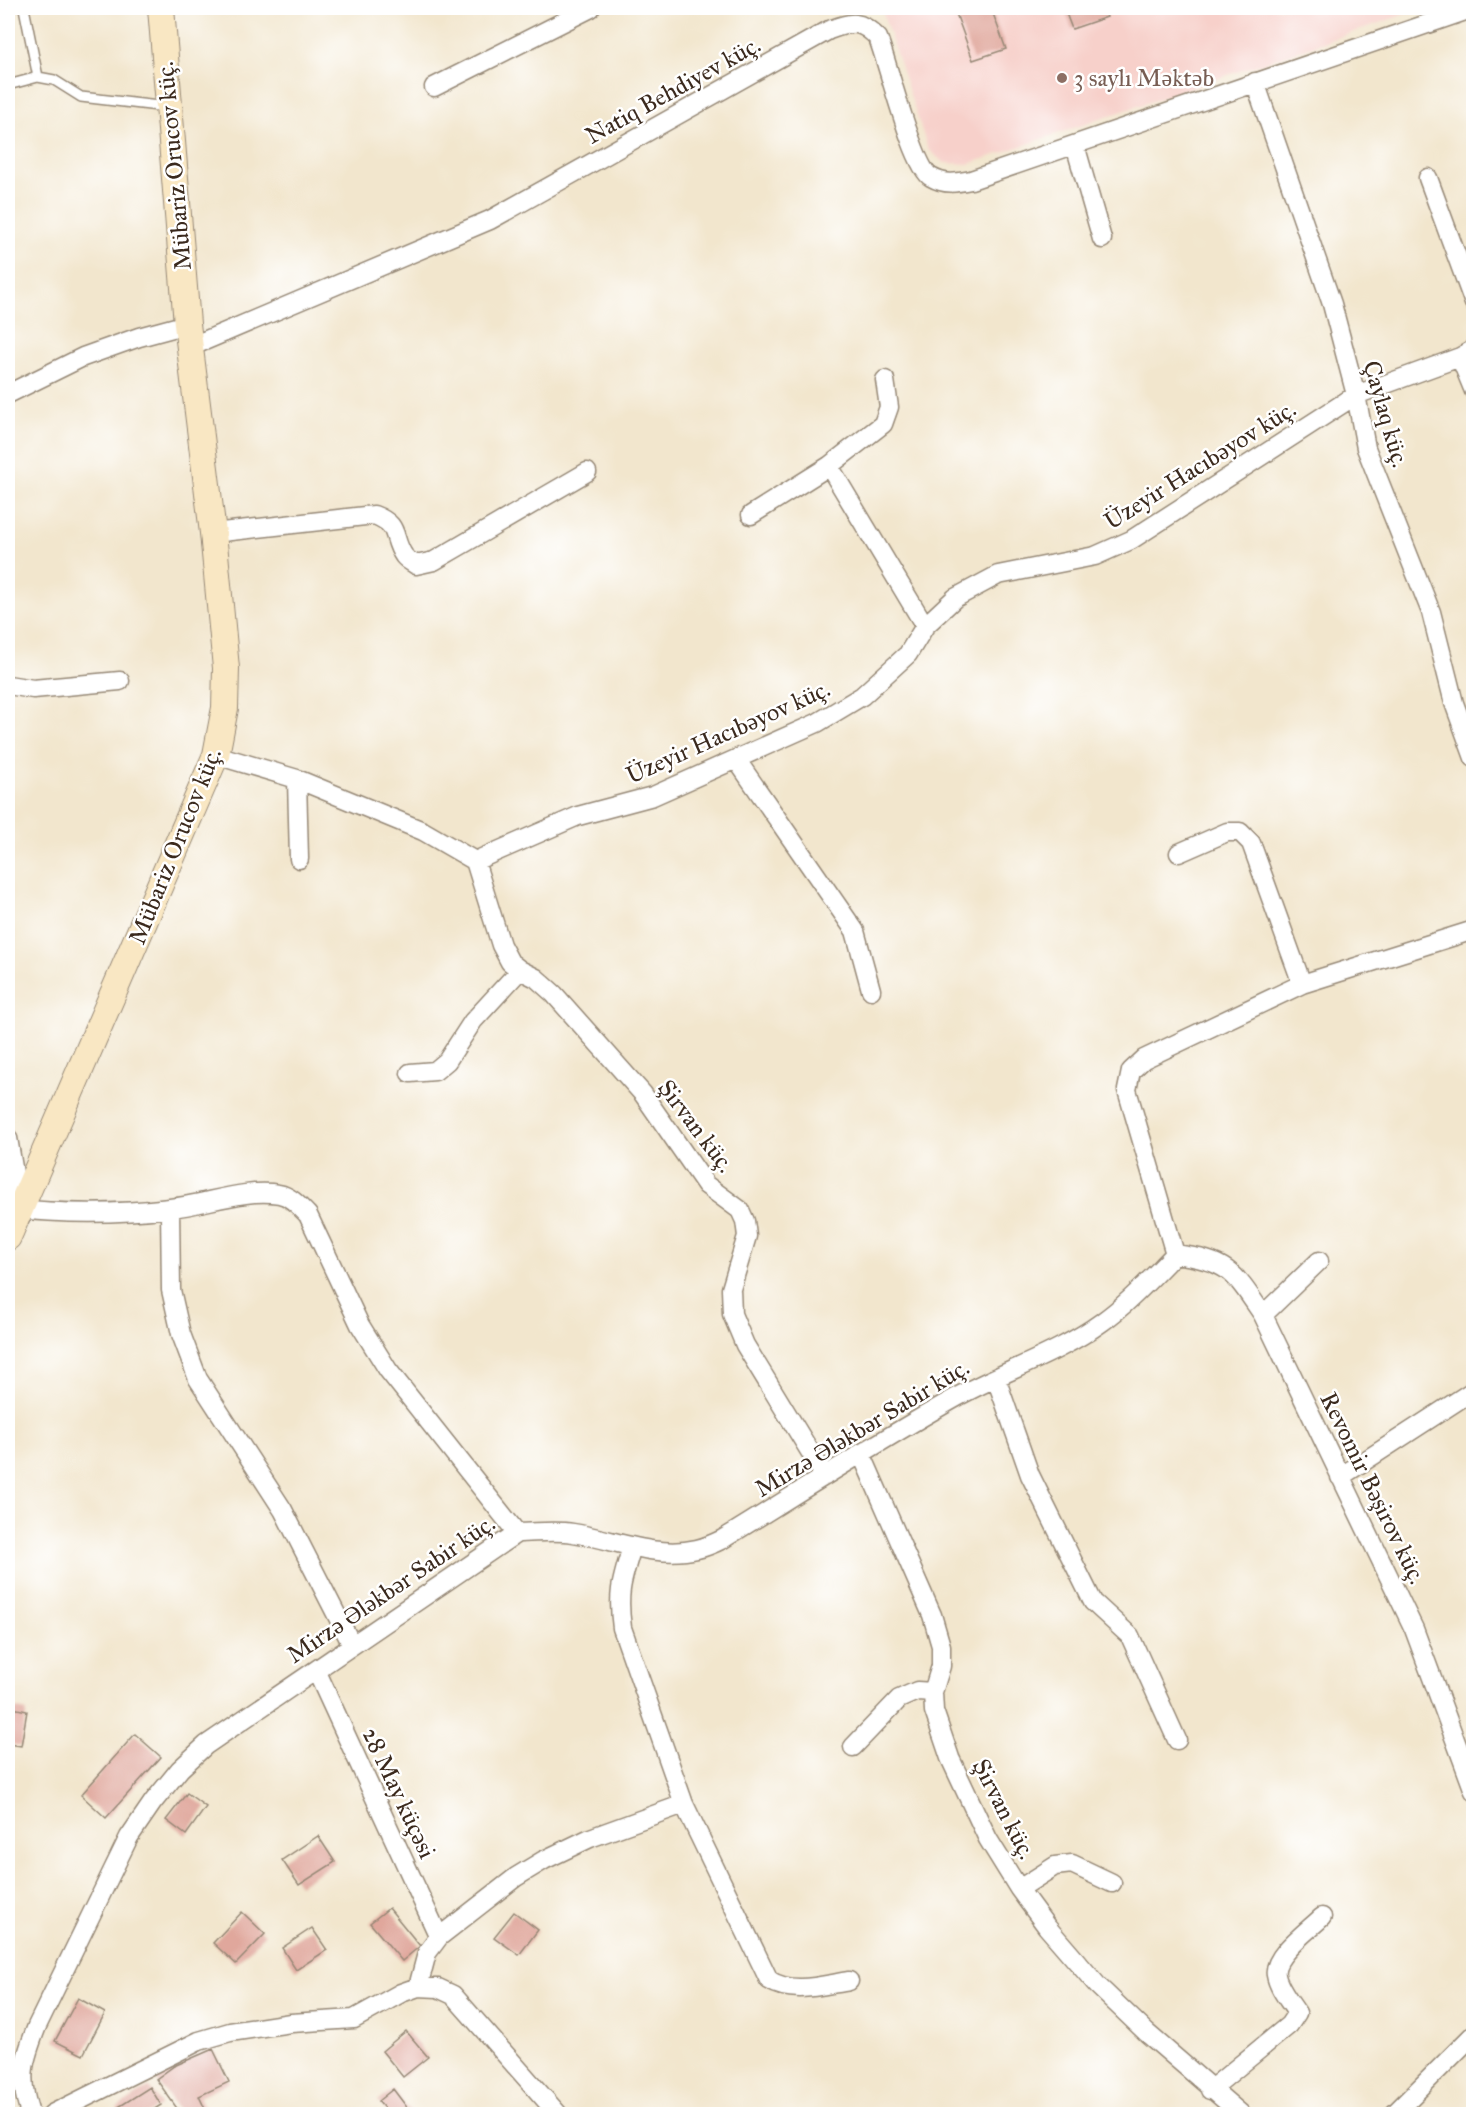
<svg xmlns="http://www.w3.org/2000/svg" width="1481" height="2122" viewBox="0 0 1481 2122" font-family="'IM FELL Great Primer',serif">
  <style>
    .built { fill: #f7d0ca }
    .building { fill: #e0a79c }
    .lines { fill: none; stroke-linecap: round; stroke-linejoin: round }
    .lane-casing { stroke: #968876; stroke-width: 12 }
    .street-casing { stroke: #968876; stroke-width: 21 }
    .secondary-casing { stroke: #968876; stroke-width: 28 }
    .path { stroke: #968876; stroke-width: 3; stroke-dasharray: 1.5 4.5; stroke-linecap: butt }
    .lane { stroke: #fff; stroke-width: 9 }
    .street { stroke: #fff; stroke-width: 18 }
    .secondary { stroke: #f9e7c3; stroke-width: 26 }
    .education-dot { fill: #8d6e63; stroke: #fff; stroke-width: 2 }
    .labels { text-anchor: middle; stroke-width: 5; stroke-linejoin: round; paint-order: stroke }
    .education-label { font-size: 24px; fill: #785e54; stroke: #fff; text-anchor: start }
    .street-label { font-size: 24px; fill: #3b2a1e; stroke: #fff }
  </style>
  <rect width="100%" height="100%" fill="#fff"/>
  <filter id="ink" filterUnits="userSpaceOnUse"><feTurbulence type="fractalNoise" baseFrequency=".0167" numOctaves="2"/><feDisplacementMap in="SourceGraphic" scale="12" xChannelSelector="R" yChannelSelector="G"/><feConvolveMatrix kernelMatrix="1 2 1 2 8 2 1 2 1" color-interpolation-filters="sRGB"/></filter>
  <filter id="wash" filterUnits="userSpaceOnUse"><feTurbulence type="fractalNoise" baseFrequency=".008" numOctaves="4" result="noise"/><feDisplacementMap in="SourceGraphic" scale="24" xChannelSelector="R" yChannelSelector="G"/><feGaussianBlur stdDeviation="1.35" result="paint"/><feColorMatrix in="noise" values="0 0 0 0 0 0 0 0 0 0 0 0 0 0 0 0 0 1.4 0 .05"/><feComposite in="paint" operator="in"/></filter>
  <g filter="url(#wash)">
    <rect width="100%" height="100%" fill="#f2e6cd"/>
    <!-- built -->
    <path class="built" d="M881 8H1423L969 164 944 163 928 149Z"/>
    <g id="blocks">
      <!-- building -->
      <path class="building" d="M954 8H991L1006 49 973 60Z
        M1064 8H1104L1107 17 1072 29Z
        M8 1707 27 1711 21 1746 8 1744Z
        M135 1734 161 1757 106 1818 81 1795Z
        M187 1793 206 1807 186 1835 166 1820Z
        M318 1836 335 1862 299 1885 282 1860Z
        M389 1908 420 1946 402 1961 370 1923Z
        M242 1912 265 1934 236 1964 213 1943Z
        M514 1912 538 1930 519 1955 494 1937Z
        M312 1928 327 1950 296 1970 282 1948Z
        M78 1998 105 2013 83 2055 55 2041Z
        M406 2031 428 2057 403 2077 382 2051Z
        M213 2049 229 2082 199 2096 205 2109 197 2114H181L156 2079 174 2066Z
        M150 2087 161 2105 147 2114H121L117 2108Z
        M393 2089 412 2114H389L378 2101Z"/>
    </g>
  </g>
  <g filter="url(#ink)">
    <use href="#blocks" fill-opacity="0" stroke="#968876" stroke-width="1.5"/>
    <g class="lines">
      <!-- lane casing -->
      <g class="lane-casing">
        <path id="lane" d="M24 8 38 77
          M8 85 38 77 54 80 81 97 167 107"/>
      </g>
      <!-- street casing -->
      <g class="street-casing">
        <path id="street" d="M1255 82 1332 304 1356 395 1366 448 1431 612 1454 703 1474 758
          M434 87 591 8
          M1075 145 1102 239
          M1428 178 1474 303
          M190 347 490 220 829 30C852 22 860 19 878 38 888 63 913 167 931 177 945 185 956 183 971 180L1474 8
          M1460 357 1474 391
          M8 394 83 357 139 337 187 324
          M829 466 925 626
          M751 515 829 466 883 424 889 407 885 380
          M213 533 374 515C401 525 391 537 404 556 407 560 412 562 416 565L434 561 587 472
          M8 685 33 689 120 681
          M216 755 297 779 423 831 475 861 578 816 653 796 817 723 862 696 908 654 925 626 955 598 998 575 1095 556 1131 540 1356 395 1460 357 1474 349
          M736 759 855 931 871 990
          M297 779 299 859
          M1179 853 1227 832H1240L1251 843 1302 984
          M475 861 501 945 510 962 520 970 536 978 554 994 643 1094 706 1185 740 1210 745 1221 747 1236 731 1289 732 1314 745 1345 825 1476
          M410 1073 435 1071 447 1061 473 1021 520 970
          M8 1138 20 1209
          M9 1208C60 1214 119 1214 170 1208 204 1205 245 1188 279 1194 291 1196 300 1207 308 1215L360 1325 388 1370 517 1533
          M170 1208 171 1290 181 1334 198 1379 283 1510 352 1645
          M1175 1254C1229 1261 1234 1272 1263 1315L1414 1629 1474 1791
          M1263 1315 1319 1261
          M996 1378 1030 1475 1093 1602 1130 1636 1177 1740
          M861 1453 932 1615 941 1646V1666L933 1692 934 1711 950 1758 988 1839 1019 1889 1047 1927 1098 1986 1147 2033 1241 2114
          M1340 1477 1474 1390
          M632 1547C622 1580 617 1592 622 1628L684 1804 769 1980C792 1995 823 1985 849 1981
          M316 1670 439 1937
          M853 1747 899 1699 917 1691 933 1692
          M1019 1889 1055 1866 1072 1864 1112 1883
          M418 1987 427 1953 439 1937 516 1877 544 1860 590 1838 684 1804
          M1210 2090 1289 2025 1297 2013C1290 2002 1278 1988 1276 1975 1272 1956 1309 1930 1322 1917
          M30 2114C18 2077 23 2062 37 2026L129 1837 153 1802 180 1769 206 1745 517 1533C535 1533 555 1530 573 1533 614 1539 655 1559 697 1549 706 1547 715 1543 723 1539 801 1491 877 1442 957 1397 1004 1371 1058 1354 1102 1322 1129 1303 1152 1277 1175 1254L1127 1090 1131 1071 1144 1059 1302 984 1474 930
          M52 2114 199 2041 230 2032 291 2023 354 2019 401 1993 418 1987 438 1988 453 1995 558 2114
          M1394 2114 1474 2034"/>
      </g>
      <!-- secondary casing -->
      <g class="secondary-casing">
        <path id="secondary" d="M8 1237 216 755 225 708 226 668 213 533 187 324 161 8"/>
      </g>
      <!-- path -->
      <path class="path" d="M877 13 882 8"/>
      <!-- lane -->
      <use href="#lane" class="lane"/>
      <!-- street -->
      <use href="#street" class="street"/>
      <!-- secondary -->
      <use href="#secondary" class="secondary"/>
    </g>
  </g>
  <!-- markers -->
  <circle class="education-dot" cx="1062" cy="78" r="6"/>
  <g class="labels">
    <!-- education labels -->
    <g class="education-label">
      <text x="1074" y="86">3 saylı Məktəb</text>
    </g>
    <!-- street labels -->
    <g class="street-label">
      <text transform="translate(673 90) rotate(-29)" y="8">Natiq Behdiyev küç.</text>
      <text transform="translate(174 166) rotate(-95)" y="8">Mübariz Orucov küç.</text>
      <text transform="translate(1386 414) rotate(74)" y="8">Çaylaq küç.</text>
      <text transform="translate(1200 465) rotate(-32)" y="8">Üzeyir Hacıbəyov küç.</text>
      <text transform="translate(728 732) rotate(-24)" y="8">Üzeyir Hacıbəyov küç.</text>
      <text transform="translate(175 846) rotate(-68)" y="8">Mübariz Orucov küç.</text>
      <text transform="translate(696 1126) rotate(53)" y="8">Şirvan küç.</text>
      <text transform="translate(862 1428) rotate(-31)" y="8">Mirzə Ələkbər Sabir küç.</text>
      <text transform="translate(1373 1488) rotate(64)" y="8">Revomir Bəşirov küç.</text>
      <text transform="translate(391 1589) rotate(-34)" y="8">Mirzə Ələkbər Sabir küç.</text>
      <text transform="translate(399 1793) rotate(65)" y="8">28 May küçəsi</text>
      <text transform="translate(1004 1809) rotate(63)" y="8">Şirvan küç.</text>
    </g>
  </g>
  <!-- margin -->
  <rect width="1481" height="2122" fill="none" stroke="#fff" stroke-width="30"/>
</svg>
